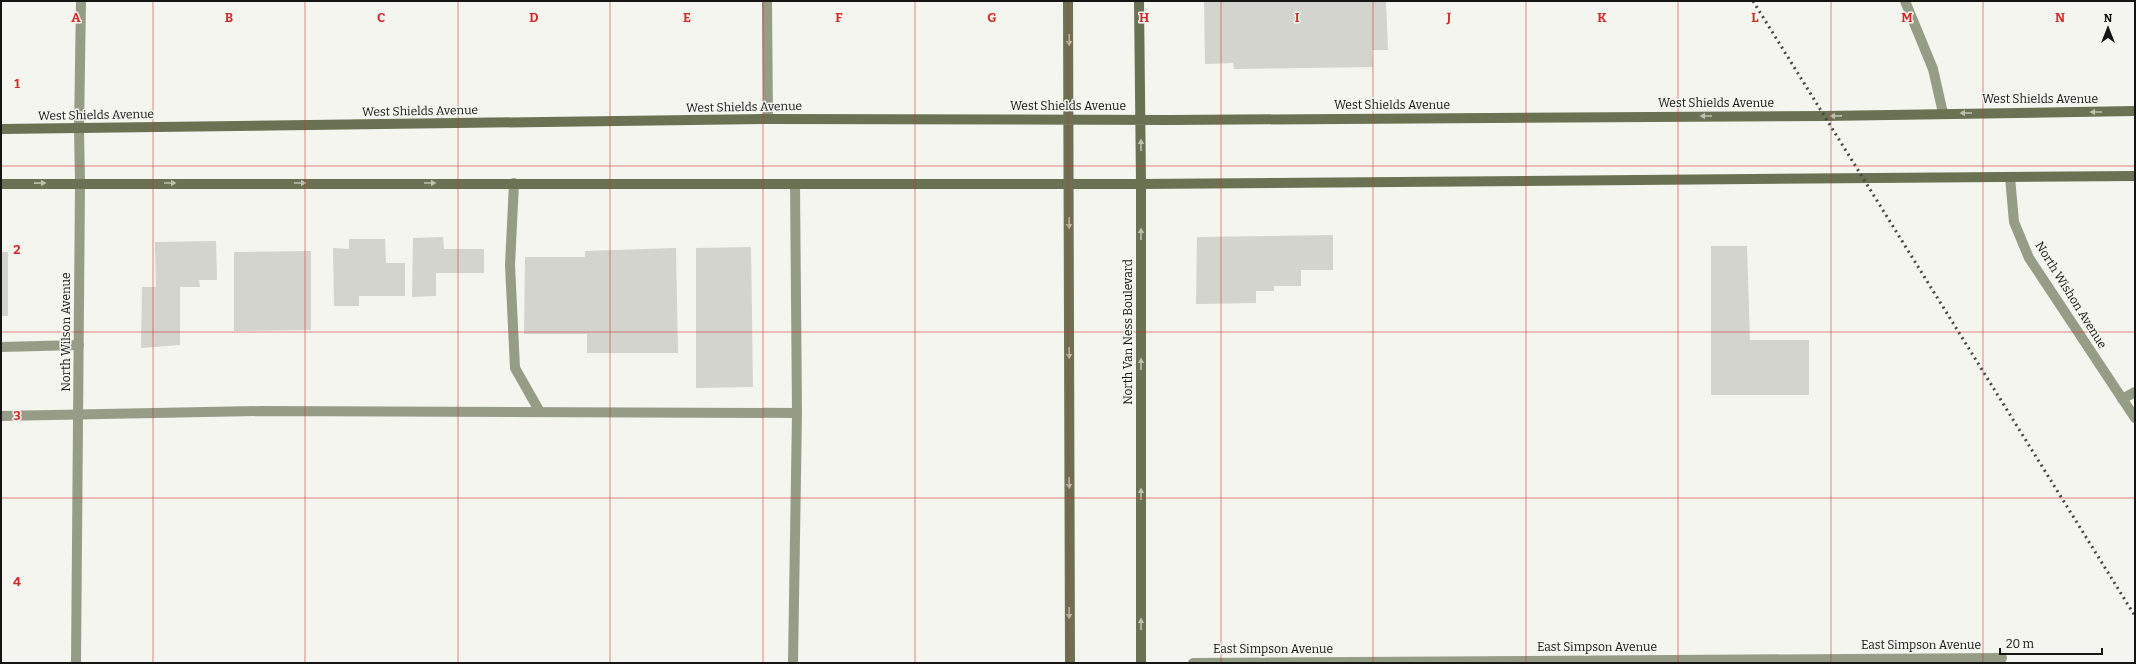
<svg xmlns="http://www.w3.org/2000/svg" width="2136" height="664" viewBox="0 0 2136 664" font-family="Bitter,serif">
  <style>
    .building { fill: #d2d4cd }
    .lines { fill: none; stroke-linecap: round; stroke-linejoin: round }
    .lane { stroke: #959d87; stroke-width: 10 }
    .street { stroke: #959d87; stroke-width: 10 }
    .secondary { stroke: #697353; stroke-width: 10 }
    .rail { stroke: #464643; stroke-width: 3; stroke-dasharray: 2 4; stroke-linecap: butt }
    .oneway { fill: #bcc1b0 }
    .grid { fill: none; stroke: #d62828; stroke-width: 1; stroke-opacity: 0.55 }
    .labels { text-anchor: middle; stroke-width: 3; stroke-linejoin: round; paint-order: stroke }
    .street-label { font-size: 12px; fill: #151513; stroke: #f3f5ee }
    .grid-label { font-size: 13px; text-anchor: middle; font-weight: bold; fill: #d62828; stroke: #f3f5ee; stroke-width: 3; stroke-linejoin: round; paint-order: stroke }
  </style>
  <rect width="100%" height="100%" fill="#f3f5ee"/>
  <!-- building -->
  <path class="building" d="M1204 1H1386L1388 50H1372L1373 67 1234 69 1233 63 1205 64Z
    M1333 235V270H1301V286H1274V291H1256V303L1196 304 1197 237Z
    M443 237 444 249H484V273H436V296L412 297 413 238Z
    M349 239H385L386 263H405V296H359V306H334L333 248 349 249Z
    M216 241 217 280H199L200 287H180V345L141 348 142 287H156L155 242Z
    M1711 246H1747L1750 340H1809V395H1711Z
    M751 247 753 387 696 388V248Z
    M676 248 678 353H587V334H524L525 257H585V251Z
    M311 251V330L234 331V252Z
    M1 252H8V316H1Z"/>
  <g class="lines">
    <!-- lane -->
    <path class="lane" d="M767 1 768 119
      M514 183 510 265 515 368 540 412
      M1 347 79 345
      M2122 399 2135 392
      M1 416 262 411 797 413 795 184
      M793 663 797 413"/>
    <!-- street -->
    <path class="street" d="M1905 1 1933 69 1943 113
      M2010 177 2014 222 2029 258 2135 418
      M76 663 80 183 79 129 81 1
      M1193 663 2002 658"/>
    <!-- secondary -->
    <path class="secondary" d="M1068 1 1070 663
      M1139 1 1141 184V663
      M1 129 768 119 1169 120 1825 116 2135 111
      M1 184H1141L2135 176"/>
    <!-- rail -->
    <path class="rail" d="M1753 1 2135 616"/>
  </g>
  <!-- one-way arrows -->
  <defs><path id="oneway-solid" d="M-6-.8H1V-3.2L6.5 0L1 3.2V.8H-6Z"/></defs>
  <g class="oneway">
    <use href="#oneway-solid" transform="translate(1069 40) rotate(90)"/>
    <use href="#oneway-solid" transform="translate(2096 112) rotate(180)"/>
    <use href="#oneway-solid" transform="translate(1966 113) rotate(180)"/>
    <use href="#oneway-solid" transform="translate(1706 116) rotate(180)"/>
    <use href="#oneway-solid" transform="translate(1836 116) rotate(179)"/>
    <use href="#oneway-solid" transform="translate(1141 145) rotate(-90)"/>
    <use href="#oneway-solid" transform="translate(40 183) rotate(-1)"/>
    <use href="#oneway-solid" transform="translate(170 183)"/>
    <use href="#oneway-solid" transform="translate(300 183)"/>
    <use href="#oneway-solid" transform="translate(430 183)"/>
    <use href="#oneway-solid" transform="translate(1069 223) rotate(90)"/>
    <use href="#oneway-solid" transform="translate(1141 234) rotate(-90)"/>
    <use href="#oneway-solid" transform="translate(1069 353) rotate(90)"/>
    <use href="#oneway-solid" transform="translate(1141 364) rotate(-90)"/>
    <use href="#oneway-solid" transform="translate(1069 483) rotate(90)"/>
    <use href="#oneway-solid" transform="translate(1141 494) rotate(-90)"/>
    <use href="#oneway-solid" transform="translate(1069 613) rotate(90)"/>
    <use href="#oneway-solid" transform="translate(1141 624) rotate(-90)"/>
  </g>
  <!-- grid -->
  <path class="grid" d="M153 1V663M305 1V663M458 1V663M610 1V663M763 1V663M915 1V663M1068 1V663M1221 1V663M1373 1V663M1526 1V663M1678 1V663M1831 1V663M1983 1V663M1 166H2135M1 332H2135M1 498H2135"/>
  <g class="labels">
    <!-- street labels -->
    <g class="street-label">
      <text x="2040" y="103">West Shields Avenue</text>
      <text x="1716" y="107">West Shields Avenue</text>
      <text x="1392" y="109">West Shields Avenue</text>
      <text x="1068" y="110">West Shields Avenue</text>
      <text transform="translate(744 107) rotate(-1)" y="4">West Shields Avenue</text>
      <text transform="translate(420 111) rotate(-1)" y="4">West Shields Avenue</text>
      <text transform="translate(96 115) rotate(-1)" y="4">West Shields Avenue</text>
      <text transform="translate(2071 295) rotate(58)" y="4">North Wishon Avenue</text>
      <text transform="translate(66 332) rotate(-90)" y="4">North Wilson Avenue</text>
      <text transform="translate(1128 332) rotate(-90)" y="4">North Van Ness Boulevard</text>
      <text x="1921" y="649">East Simpson Avenue</text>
      <text x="1597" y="651">East Simpson Avenue</text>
      <text x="1273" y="653">East Simpson Avenue</text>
    </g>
  </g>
  <g class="grid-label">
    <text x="76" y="22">A</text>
    <text x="229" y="22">B</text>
    <text x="381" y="22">C</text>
    <text x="534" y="22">D</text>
    <text x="687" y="22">E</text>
    <text x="839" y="22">F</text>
    <text x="992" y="22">G</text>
    <text x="1144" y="22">H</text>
    <text x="1297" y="22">I</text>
    <text x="1449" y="22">J</text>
    <text x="1602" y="22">K</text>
    <text x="1755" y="22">L</text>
    <text x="1907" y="22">M</text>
    <text x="2060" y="22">N</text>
    <text x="17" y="88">1</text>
    <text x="17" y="254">2</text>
    <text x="17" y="420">3</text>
    <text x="17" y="586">4</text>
  </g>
  <!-- border -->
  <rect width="2136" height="664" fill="none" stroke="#151513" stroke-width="4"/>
  <!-- north arrow -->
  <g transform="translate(2108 28)" stroke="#f3f5ee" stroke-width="3" paint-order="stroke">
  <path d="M0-3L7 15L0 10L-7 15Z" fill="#151513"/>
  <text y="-6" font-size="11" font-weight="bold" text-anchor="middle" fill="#151513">N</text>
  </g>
  <!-- scale -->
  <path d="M2000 648v6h102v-6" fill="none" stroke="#151513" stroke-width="2"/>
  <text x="2006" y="648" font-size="12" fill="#151513" stroke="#f3f5ee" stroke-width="3" paint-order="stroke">20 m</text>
</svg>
